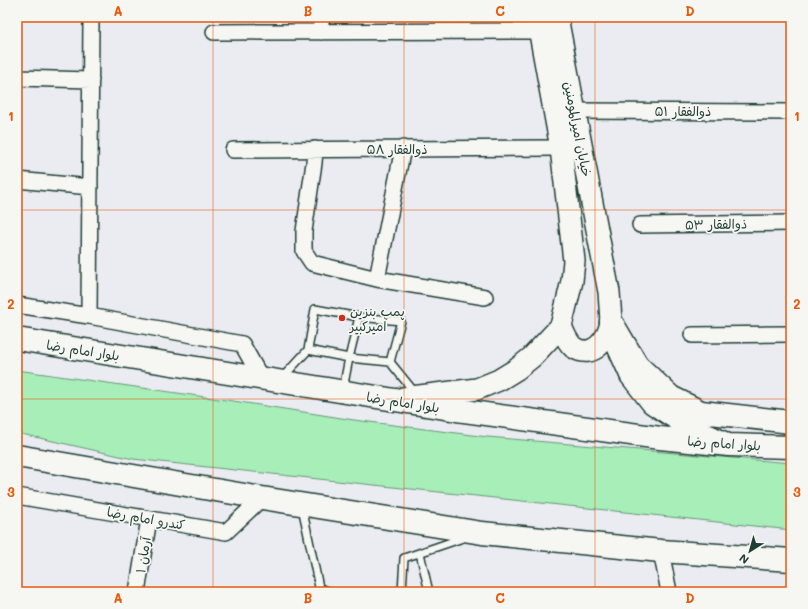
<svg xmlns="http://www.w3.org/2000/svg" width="808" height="609" viewBox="0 0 808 609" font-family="Mali,'Playpen Sans Arabic',sans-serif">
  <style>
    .green { fill: #a8eeb9; stroke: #649676 }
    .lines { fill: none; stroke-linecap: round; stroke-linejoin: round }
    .service-casing { stroke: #1f3d34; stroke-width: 10 }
    .minor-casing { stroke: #1f3d34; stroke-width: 18 }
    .secondary-casing { stroke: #1f3d34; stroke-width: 24 }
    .primary-casing { stroke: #1f3d34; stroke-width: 25 }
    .service { stroke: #f6f6f2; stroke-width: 7 }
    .minor { stroke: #f6f6f2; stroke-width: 15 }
    .secondary { stroke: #f6f6f2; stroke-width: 21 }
    .primary { stroke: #f6f6f2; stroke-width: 22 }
    .grid { fill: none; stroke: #e8590c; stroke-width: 1; stroke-opacity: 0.55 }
    .poi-dot { fill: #c8321e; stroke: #f6f6f2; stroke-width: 1.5 }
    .labels { text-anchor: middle; stroke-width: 3.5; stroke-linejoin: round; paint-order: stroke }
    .street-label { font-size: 13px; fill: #1f3d34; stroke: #f6f6f2 }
    .poi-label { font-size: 13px; fill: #1f3d34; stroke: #f6f6f2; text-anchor: start }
    .neatline { fill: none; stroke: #e8590c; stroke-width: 1.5 }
    .grid-label { font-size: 13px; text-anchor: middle; font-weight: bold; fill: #e8590c }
  </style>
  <rect width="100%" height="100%" fill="#ebecf2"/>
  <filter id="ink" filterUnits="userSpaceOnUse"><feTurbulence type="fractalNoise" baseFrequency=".025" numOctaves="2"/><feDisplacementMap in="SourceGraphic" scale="8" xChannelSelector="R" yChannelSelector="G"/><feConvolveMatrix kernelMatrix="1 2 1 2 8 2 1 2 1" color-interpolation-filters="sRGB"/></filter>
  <g filter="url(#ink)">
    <!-- green -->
    <path class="green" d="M17 370 240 402 354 420 488 437 791 463V530L133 459 17 433Z"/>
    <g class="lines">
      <!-- service casing -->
      <g class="service-casing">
        <path id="service" d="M308 350 349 358 390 362
          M282 378 308 350 315 309 359 317 401 321 390 362 416 394
          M343 389 349 358 359 317
          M302 507 320 592
          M420 553 429 592
          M319 588 331 592
          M402 592 404 558 463 538"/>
      </g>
      <!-- minor casing -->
      <g class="minor-casing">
        <path id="minor" d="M214 32 540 31
          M321 32V17
          M17 78 91 80
          M575 111 791 112
          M315 149 314 163 304 231V251L312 263 377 279 485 297
          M233 150 561 148
          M17 180 90 187
          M640 225 791 223
          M377 279 403 148
          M17 305 89 316 242 344 261 378
          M89 316 91 17
          M692 335 791 334
          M17 496 226 532 262 498
          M661 551 669 592
          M137 592 149 519"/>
      </g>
      <!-- secondary casing -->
      <g class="secondary-casing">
        <path id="secondary" d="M557 17 599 240 609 292 611 321 617 345 631 376 652 403 684 424 723 442
          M561 326C564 333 567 342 573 347 593 361 609 338 611 321
          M403 398 477 389 499 380 517 369 532 357 561 326 572 281 574 261 561 148 537 17"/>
      </g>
      <!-- primary casing -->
      <g class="primary-casing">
        <path id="primary" d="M611 321 637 365 671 397 701 412 791 422
          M17 339 457 410 660 438 729 445 791 447
          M17 456 262 498 482 533 661 551 791 560"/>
      </g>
      <!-- service -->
      <use href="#service" class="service"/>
      <!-- minor -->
      <use href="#minor" class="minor"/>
      <!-- secondary -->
      <use href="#secondary" class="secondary"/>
      <!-- primary -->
      <use href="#primary" class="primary"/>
    </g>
  </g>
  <!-- grid -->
  <path class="grid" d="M213 17V592M404 17V592M595 17V592M17 210H791M17 399H791"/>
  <!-- markers -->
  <circle class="poi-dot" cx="342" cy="318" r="4"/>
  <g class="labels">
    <!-- street labels -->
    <g class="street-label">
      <text x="683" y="116">ذوالفقار ۵۱</text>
      <text transform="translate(578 129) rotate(79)" y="5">خیابان امیرالمومنین</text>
      <text x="397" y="154">ذوالفقار ۵۸</text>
      <text transform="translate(716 224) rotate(-1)" y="5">ذوالفقار ۵۳</text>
      <text transform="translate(83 350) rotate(9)" y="5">بلوار امام رضا</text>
      <text transform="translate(403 402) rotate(9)" y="5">بلوار امام رضا</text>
      <text transform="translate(724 443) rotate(4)" y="5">بلوار امام رضا</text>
      <text transform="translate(146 518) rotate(10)" y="5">کندرو امام رضا</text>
      <text transform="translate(143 555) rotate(-81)" y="5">آرمان ۱</text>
    </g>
    <!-- poi labels -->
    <g class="poi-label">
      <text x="350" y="316">پمپ بنزین<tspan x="350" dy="15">امیرکبیر</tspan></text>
    </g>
  </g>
  <!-- margin -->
  <rect width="808" height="609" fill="none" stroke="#f6f6f2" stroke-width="44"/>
  <!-- north arrow -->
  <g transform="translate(750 551) rotate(217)" stroke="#f6f6f2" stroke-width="3" paint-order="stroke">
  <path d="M0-3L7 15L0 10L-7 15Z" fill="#1f3d34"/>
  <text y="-6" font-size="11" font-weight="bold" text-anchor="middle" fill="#1f3d34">N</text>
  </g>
  <rect x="22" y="22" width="764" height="565" class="neatline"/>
  <g class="grid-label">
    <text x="118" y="16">A</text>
    <text x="308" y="16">B</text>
    <text x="500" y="16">C</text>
    <text x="690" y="16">D</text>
    <text x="11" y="121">1</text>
    <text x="797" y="121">1</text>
    <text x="11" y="309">2</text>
    <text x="797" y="309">2</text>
    <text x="11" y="497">3</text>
    <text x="797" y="497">3</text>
    <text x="118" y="603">A</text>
    <text x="308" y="603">B</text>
    <text x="500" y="603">C</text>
    <text x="690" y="603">D</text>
  </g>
</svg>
